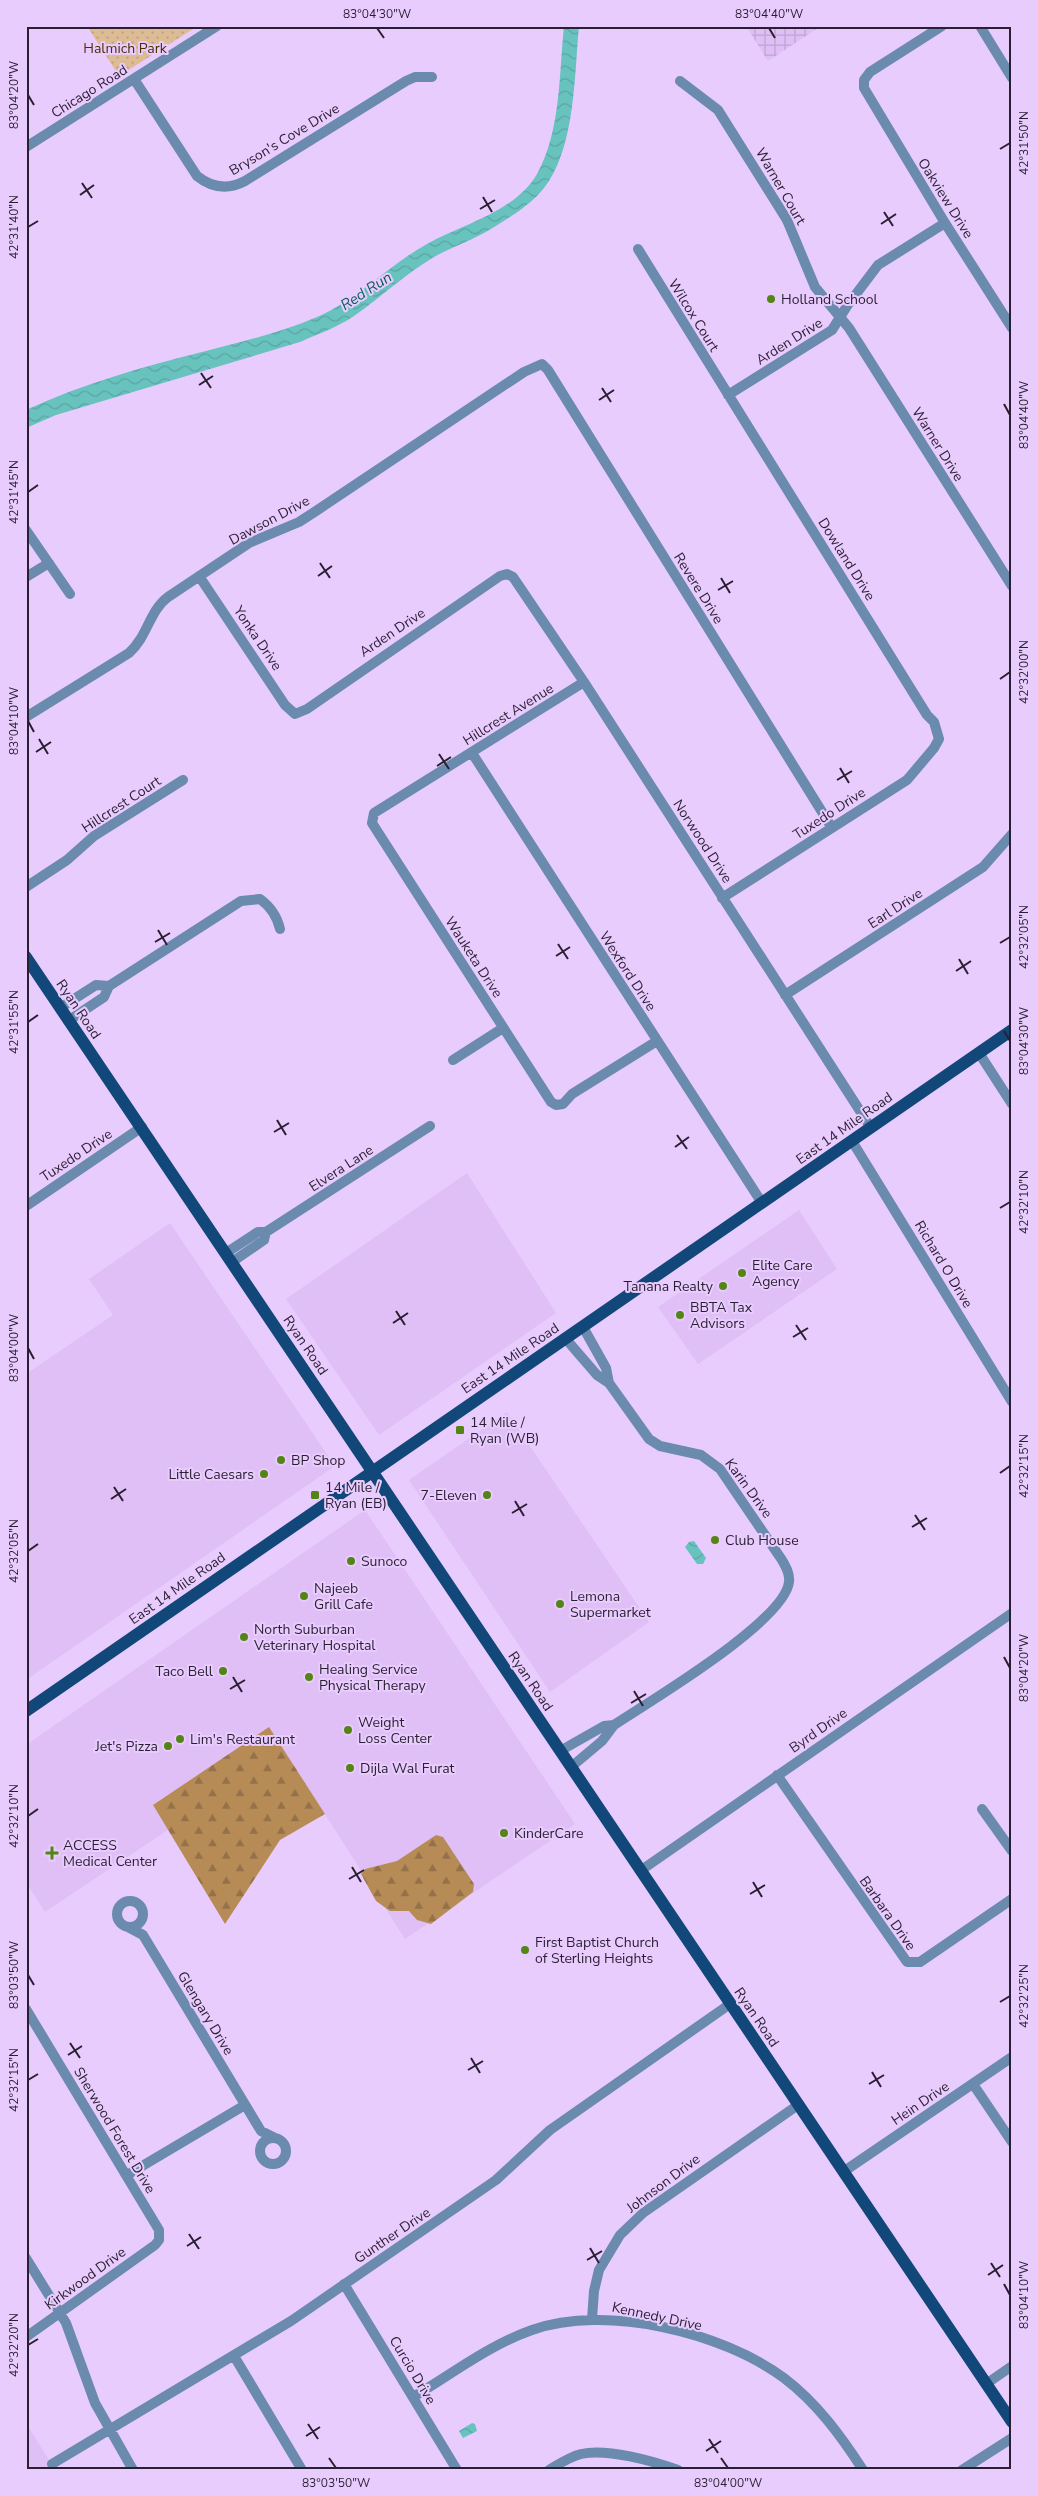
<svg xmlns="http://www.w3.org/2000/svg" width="1038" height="2496" viewBox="0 0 1038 2496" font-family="'Nunito Sans',sans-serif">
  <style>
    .built { fill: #dfbff6 }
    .industrial { fill: url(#industrial-grid) }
    .forest { fill: url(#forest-firs) }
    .park { fill: url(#park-dots) }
    .water { fill: url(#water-waves) }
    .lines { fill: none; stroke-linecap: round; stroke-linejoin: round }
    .minor { stroke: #6a8aae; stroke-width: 10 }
    .major { stroke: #124779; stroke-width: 12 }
    .ticks { fill: none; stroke: #2a1f32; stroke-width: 2 }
    .poi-dot { fill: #548416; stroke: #e9ccfe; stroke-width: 2 }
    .labels { text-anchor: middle; stroke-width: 4; stroke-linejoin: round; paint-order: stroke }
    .park-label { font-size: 14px; fill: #4c2f01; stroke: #e9ccfe }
    .street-label { font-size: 14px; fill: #2a1f32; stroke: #e9ccfe }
    .poi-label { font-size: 14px; fill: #2a1f32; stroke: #e9ccfe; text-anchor: start }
    .water-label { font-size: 15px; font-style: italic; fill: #0e5d5a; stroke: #e9ccfe }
    .neatline { fill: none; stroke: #2a1f32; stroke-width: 2 }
    .ticks-label { font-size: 12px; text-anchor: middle; fill: #2a1f32 }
  </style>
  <defs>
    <pattern id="industrial-grid" width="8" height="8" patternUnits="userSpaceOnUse" patternTransform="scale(1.25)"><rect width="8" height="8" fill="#dfbff6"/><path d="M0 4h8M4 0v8" fill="none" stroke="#c0a4d3"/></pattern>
    <pattern id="forest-firs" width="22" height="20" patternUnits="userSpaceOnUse" patternTransform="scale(1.25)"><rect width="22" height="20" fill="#b68b56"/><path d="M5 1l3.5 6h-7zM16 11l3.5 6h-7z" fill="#947148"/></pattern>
    <pattern id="park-dots" width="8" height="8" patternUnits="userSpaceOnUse" patternTransform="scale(1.25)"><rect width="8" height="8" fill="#dcbb95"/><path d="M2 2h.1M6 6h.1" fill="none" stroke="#bda081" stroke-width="1.8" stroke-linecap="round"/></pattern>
    <pattern id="water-waves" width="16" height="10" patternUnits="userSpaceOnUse" patternTransform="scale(1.25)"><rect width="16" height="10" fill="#68c2be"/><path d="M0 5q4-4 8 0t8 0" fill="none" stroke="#5aa6a4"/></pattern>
  </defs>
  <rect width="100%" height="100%" fill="#e9ccfe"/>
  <!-- built -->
  <path class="built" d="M467 1173 556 1313 379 1435 286 1299Z
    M799 1210 837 1269 698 1364 658 1307Z
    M170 1223 335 1466 26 1680V1374L113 1315 89 1279Z
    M507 1412 649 1622 550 1692 409 1480Z
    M365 1510 575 1824 405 1939 269 1727 153 1805 168 1830 45 1912 26 1882V1745Z
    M26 2423 46 2455 55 2470H26Z"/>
  <!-- industrial -->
  <path class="industrial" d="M746 26H821L768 61Z"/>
  <!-- forest -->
  <path class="forest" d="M269 1727 325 1814 280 1840 225 1924 153 1805Z
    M436 1835 443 1837 474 1884 473 1892 431 1924 417 1920 409 1911H390L376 1901 361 1874 365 1869 397 1861Z"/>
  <!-- park -->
  <path class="park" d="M87 26H198L119 76Z"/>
  <!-- water -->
  <path class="water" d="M564 26H579C574 77 576 158 537 196 524 209 507 219 491 229 473 240 452 247 434 257 405 274 381 297 354 316 338 327 318 334 300 342L56 415 26 428V410C82 384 142 367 202 352 240 342 280 333 317 317 357 300 389 265 427 244 463 224 515 212 537 174 561 131 559 74 564 26Z
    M694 1541 706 1558 703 1564H697L685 1547 689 1542Z
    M472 2423 475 2424 477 2431 463 2438 459 2431Z"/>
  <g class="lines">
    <!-- minor -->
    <path class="minor" d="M942 26 870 72 864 80V88L945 223 1012 328
      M980 26 1012 78
      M134 79 197 176C212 188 228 190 245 181L406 81 415 77H432
      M680 81 718 110 787 220 815 287 849 328 1012 586
      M26 147 217 26
      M638 249 927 715 934 722 939 739 934 748 907 780 722 898
      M728 395 832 330 847 306 878 265 945 223
      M26 530 70 594
      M199 576 285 705 295 714 307 709 500 576 507 574 513 577 584 682 871 1128
      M26 577 49 563
      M584 682 374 813 372 823 551 1102 556 1105 563 1104 572 1094 657 1041
      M26 717 129 653C148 636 149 611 168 597L249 543 299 522 316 511 524 372 542 364 548 370 832 828
      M472 753 762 1203
      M26 887 67 860 94 836 183 780
      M785 995 983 867 1012 834
      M60 1008 96 985 109 986
      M68 1021 104 997 109 986 241 901 260 899C271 907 277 916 280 929
      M979 1053 1012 1104
      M453 1060 503 1028
      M852 1141 1012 1402
      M26 1206 142 1127
      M226 1253 258 1232H266L430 1126
      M232 1262 264 1240 266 1232
      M565 1338 597 1375 609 1383 606 1368 583 1327
      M609 1383 649 1439 660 1446 701 1455 720 1469 782 1560C786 1567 790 1574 789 1582 784 1622 650 1701 614 1725
      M560 1751 604 1726 614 1725 602 1741 571 1767
      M777 1775 907 1962H920L1012 1899
      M982 1809 1012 1851
      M640 1871 1012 1613
      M117 1914a13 13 0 1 1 26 0a13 13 0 1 1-26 0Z
      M128 1927 143 1935 261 2131 275 2138
      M26 2009 159 2230V2240L155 2245 26 2337
      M973 2084 1012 2142
      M260 2151a13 13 0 1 1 26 0a13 13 0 1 1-26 0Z
      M843 2172 1012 2057
      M127 2175 245 2105
      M26 2258 66 2323 95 2403 133 2470
      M344 2284 457 2470
      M592 2319 594 2291 599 2270 620 2235 643 2213 798 2105
      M234 2356 302 2470
      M986 2384 1012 2366
      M413 2397C452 2374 489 2345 532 2330 606 2304 722 2332 784 2378 817 2403 841 2436 863 2470
      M52 2464 291 2321 496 2180 550 2130 730 2004
      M549 2470C559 2464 569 2457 581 2454 607 2448 653 2461 678 2470
      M962 2470 1012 2438"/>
    <!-- major -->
    <path class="major" d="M26 957 1012 2422
      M26 1711 1012 1030"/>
  </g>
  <!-- ticks -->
  <path class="ticks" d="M377 28 384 38M769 28 775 38M28 95 34 105M1000 149 1010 143M82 183 92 198M80 195 94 185M483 197 492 212M480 209 495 200M884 212 893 226M881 224 896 214M28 227 38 221M201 373 211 388M199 385 213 376M602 388 611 402M599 400 614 390M1004 404 1010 415M28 492 38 485M320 563 330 578M318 576 332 566M721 578 730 593M718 590 733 581M1000 679 1010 672M28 721 34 732M39 739 48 754M36 752 51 742M439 754 449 769M437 766 451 757M840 768 849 783M837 780 852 771M158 930 167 945M155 942 170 933M1000 943 1010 937M558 944 568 959M556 956 570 947M959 959 968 974M956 971 971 961M28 1022 38 1015M1004 1031 1010 1041M277 1120 286 1135M274 1132 289 1123M677 1135 687 1149M675 1147 689 1137M1000 1208 1010 1202M396 1311 405 1325M393 1323 408 1313M796 1325 806 1340M793 1337 808 1328M28 1348 34 1359M1000 1473 1010 1466M114 1487 123 1501M111 1499 126 1489M515 1501 524 1516M512 1513 527 1504M915 1515 925 1530M912 1527 927 1518M28 1551 38 1544M1004 1657 1010 1668M233 1677 242 1692M230 1689 245 1680M634 1691 643 1706M631 1703 646 1694M28 1816 38 1809M352 1867 361 1882M349 1879 364 1870M753 1882 762 1897M750 1894 765 1885M28 1975 34 1985M1000 2002 1010 1996M70 2043 80 2058M68 2055 82 2046M471 2058 480 2073M468 2070 483 2061M872 2072 881 2087M28 2080 38 2074M869 2084 884 2075M189 2234 199 2249M187 2246 201 2237M590 2248 599 2263M587 2260 602 2251M991 2263 1000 2277M988 2275 1003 2265M1004 2284 1010 2295M28 2345 38 2339M308 2424 318 2439M306 2436 320 2427M709 2439 718 2453M706 2451 721 2441M329 2458 336 2468M721 2458 728 2468"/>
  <!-- markers -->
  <g class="poi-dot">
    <circle cx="771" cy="299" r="5"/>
    <circle cx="742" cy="1273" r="5"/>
    <circle cx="723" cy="1286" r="5"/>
    <circle cx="680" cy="1315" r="5"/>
    <rect x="455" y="1425" width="10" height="10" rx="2.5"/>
    <circle cx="281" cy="1460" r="5"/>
    <circle cx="264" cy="1474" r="5"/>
    <rect x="310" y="1490" width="10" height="10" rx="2.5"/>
    <circle cx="487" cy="1495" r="5"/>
    <circle cx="715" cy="1540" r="5"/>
    <circle cx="351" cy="1561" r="5"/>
    <circle cx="304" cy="1596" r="5"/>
    <circle cx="560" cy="1604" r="5"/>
    <circle cx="244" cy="1637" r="5"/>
    <circle cx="223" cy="1671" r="5"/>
    <circle cx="309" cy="1677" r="5"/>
    <circle cx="348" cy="1730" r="5"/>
    <circle cx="180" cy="1739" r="5"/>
    <circle cx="168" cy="1746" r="5"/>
    <circle cx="350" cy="1768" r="5"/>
    <circle cx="504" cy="1833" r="5"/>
    <path d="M49.5 1845.5h5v5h5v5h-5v5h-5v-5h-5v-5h5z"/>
    <circle cx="525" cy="1950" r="5"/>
  </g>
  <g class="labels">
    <!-- park labels -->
    <g class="park-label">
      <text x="125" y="53">Halmich Park</text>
    </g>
    <!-- street labels -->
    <g class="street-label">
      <text transform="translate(89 91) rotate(-32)" y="5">Chicago Road</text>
      <text transform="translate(284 139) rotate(-31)" y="5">Bryson's Cove Drive</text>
      <text transform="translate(781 186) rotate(60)" y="5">Warner Court</text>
      <text transform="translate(946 198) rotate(58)" y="5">Oakview Drive</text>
      <text transform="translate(694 315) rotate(58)" y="5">Wilcox Court</text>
      <text transform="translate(789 341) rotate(-32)" y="5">Arden Drive</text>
      <text transform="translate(938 444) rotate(58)" y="5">Warner Drive</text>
      <text transform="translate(269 520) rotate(-28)" y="5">Dawson Drive</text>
      <text transform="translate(847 559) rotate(58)" y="5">Dowland Drive</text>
      <text transform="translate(699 588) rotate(58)" y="5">Revere Drive</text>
      <text transform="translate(392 632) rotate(-34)" y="5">Arden Drive</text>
      <text transform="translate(258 638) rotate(56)" y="5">Yonka Drive</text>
      <text transform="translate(508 714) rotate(-32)" y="5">Hillcrest Avenue</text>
      <text transform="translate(121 804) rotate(-33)" y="5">Hillcrest Court</text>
      <text transform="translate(829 813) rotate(-33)" y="5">Tuxedo Drive</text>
      <text transform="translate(703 841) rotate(57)" y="5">Norwood Drive</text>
      <text transform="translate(895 908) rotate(-33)" y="5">Earl Drive</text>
      <text transform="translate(474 957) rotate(57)" y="5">Wauketa Drive</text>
      <text transform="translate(628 971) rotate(57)" y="5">Wexford Drive</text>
      <text transform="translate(79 1009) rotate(56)" y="5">Ryan Road</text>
      <text transform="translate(844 1128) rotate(-35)" y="5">East 14 Mile Road</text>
      <text transform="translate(76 1155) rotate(-34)" y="5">Tuxedo Drive</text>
      <text transform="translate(341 1168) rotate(-33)" y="5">Elvera Lane</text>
      <text transform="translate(944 1264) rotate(59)" y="5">Richard O Drive</text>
      <text transform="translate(306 1345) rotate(56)" y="5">Ryan Road</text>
      <text transform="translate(510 1358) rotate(-34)" y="5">East 14 Mile Road</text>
      <text transform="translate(749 1488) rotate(54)" y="5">Karin Drive</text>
      <text transform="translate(177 1588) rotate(-35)" y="5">East 14 Mile Road</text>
      <text transform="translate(531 1681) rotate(56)" y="5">Ryan Road</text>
      <text transform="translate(818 1730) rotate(-35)" y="5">Byrd Drive</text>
      <text transform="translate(888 1913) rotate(55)" y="5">Barbara Drive</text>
      <text transform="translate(206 2013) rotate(59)" y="5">Glengary Drive</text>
      <text transform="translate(757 2017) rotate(56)" y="5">Ryan Road</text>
      <text transform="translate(920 2103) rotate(-34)" y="5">Hein Drive</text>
      <text transform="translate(115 2130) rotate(59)" y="5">Sherwood Forest Drive</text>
      <text transform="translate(663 2183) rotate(-37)" y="5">Johnson Drive</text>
      <text transform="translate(392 2235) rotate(-34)" y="5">Gunther Drive</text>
      <text transform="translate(85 2278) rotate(-36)" y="5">Kirkwood Drive</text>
      <text transform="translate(657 2316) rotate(12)" y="5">Kennedy Drive</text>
      <text transform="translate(413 2370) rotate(59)" y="5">Curcio Drive</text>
    </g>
    <!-- poi labels -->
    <g class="poi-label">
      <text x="781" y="304">Holland School</text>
      <text x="752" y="1270">Elite Care<tspan x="752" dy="16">Agency</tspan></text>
      <text x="713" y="1291" text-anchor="end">Tanana Realty</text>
      <text x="690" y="1312">BBTA Tax<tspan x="690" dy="16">Advisors</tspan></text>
      <text x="470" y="1427">14 Mile /<tspan x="470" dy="16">Ryan (WB)</tspan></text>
      <text x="291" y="1465">BP Shop</text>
      <text x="254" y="1479" text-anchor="end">Little Caesars</text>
      <text x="325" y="1492">14 Mile /<tspan x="325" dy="16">Ryan (EB)</tspan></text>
      <text x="477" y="1500" text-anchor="end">7-Eleven</text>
      <text x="725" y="1545">Club House</text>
      <text x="361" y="1566">Sunoco</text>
      <text x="314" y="1593">Najeeb<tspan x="314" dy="16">Grill Cafe</tspan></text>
      <text x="570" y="1601">Lemona<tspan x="570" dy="16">Supermarket</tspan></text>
      <text x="254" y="1634">North Suburban<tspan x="254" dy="16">Veterinary Hospital</tspan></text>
      <text x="319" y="1674">Healing Service<tspan x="319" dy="16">Physical Therapy</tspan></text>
      <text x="213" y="1676" text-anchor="end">Taco Bell</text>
      <text x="358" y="1727">Weight<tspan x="358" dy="16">Loss Center</tspan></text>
      <text x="190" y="1744">Lim's Restaurant</text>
      <text x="158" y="1751" text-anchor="end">Jet's Pizza</text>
      <text x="360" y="1773">Dijla Wal Furat</text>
      <text x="514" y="1838">KinderCare</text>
      <text x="63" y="1850">ACCESS<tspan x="63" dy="16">Medical Center</tspan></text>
      <text x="535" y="1947">First Baptist Church<tspan x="535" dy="16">of Sterling Heights</tspan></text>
    </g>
    <!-- water labels -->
    <g class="water-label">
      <text transform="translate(366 291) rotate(-33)" y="5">Red Run</text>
    </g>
  </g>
  <!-- border -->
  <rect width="1038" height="2496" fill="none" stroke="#e9ccfe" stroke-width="55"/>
  <rect x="28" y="28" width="982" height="2440" class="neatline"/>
  <g class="ticks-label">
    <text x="377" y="18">83°04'30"W</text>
    <text x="769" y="18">83°04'40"W</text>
    <text transform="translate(14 95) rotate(-90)" y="4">83°04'20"W</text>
    <text transform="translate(1024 143) rotate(-90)" y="4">42°31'50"N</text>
    <text transform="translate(14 227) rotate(-90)" y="4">42°31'40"N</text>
    <text transform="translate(1024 415) rotate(-90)" y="4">83°04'40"W</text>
    <text transform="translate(14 492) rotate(-90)" y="4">42°31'45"N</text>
    <text transform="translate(1024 672) rotate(-90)" y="4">42°32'00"N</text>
    <text transform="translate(14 721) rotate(-90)" y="4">83°04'10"W</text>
    <text transform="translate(1024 937) rotate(-90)" y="4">42°32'05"N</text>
    <text transform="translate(14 1022) rotate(-90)" y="4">42°31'55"N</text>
    <text transform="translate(1024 1041) rotate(-90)" y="4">83°04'30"W</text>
    <text transform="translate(1024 1202) rotate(-90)" y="4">42°32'10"N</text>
    <text transform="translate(14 1348) rotate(-90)" y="4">83°04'00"W</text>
    <text transform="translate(1024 1466) rotate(-90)" y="4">42°32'15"N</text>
    <text transform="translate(14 1551) rotate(-90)" y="4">42°32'05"N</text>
    <text transform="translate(1024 1668) rotate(-90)" y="4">83°04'20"W</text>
    <text transform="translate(14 1816) rotate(-90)" y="4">42°32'10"N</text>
    <text transform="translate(14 1975) rotate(-90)" y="4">83°03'50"W</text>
    <text transform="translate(1024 1996) rotate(-90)" y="4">42°32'25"N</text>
    <text transform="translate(14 2080) rotate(-90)" y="4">42°32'15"N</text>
    <text transform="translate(1024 2295) rotate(-90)" y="4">83°04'10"W</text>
    <text transform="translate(14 2345) rotate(-90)" y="4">42°32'20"N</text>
    <text x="336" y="2487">83°03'50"W</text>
    <text x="728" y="2487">83°04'00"W</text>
  </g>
</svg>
